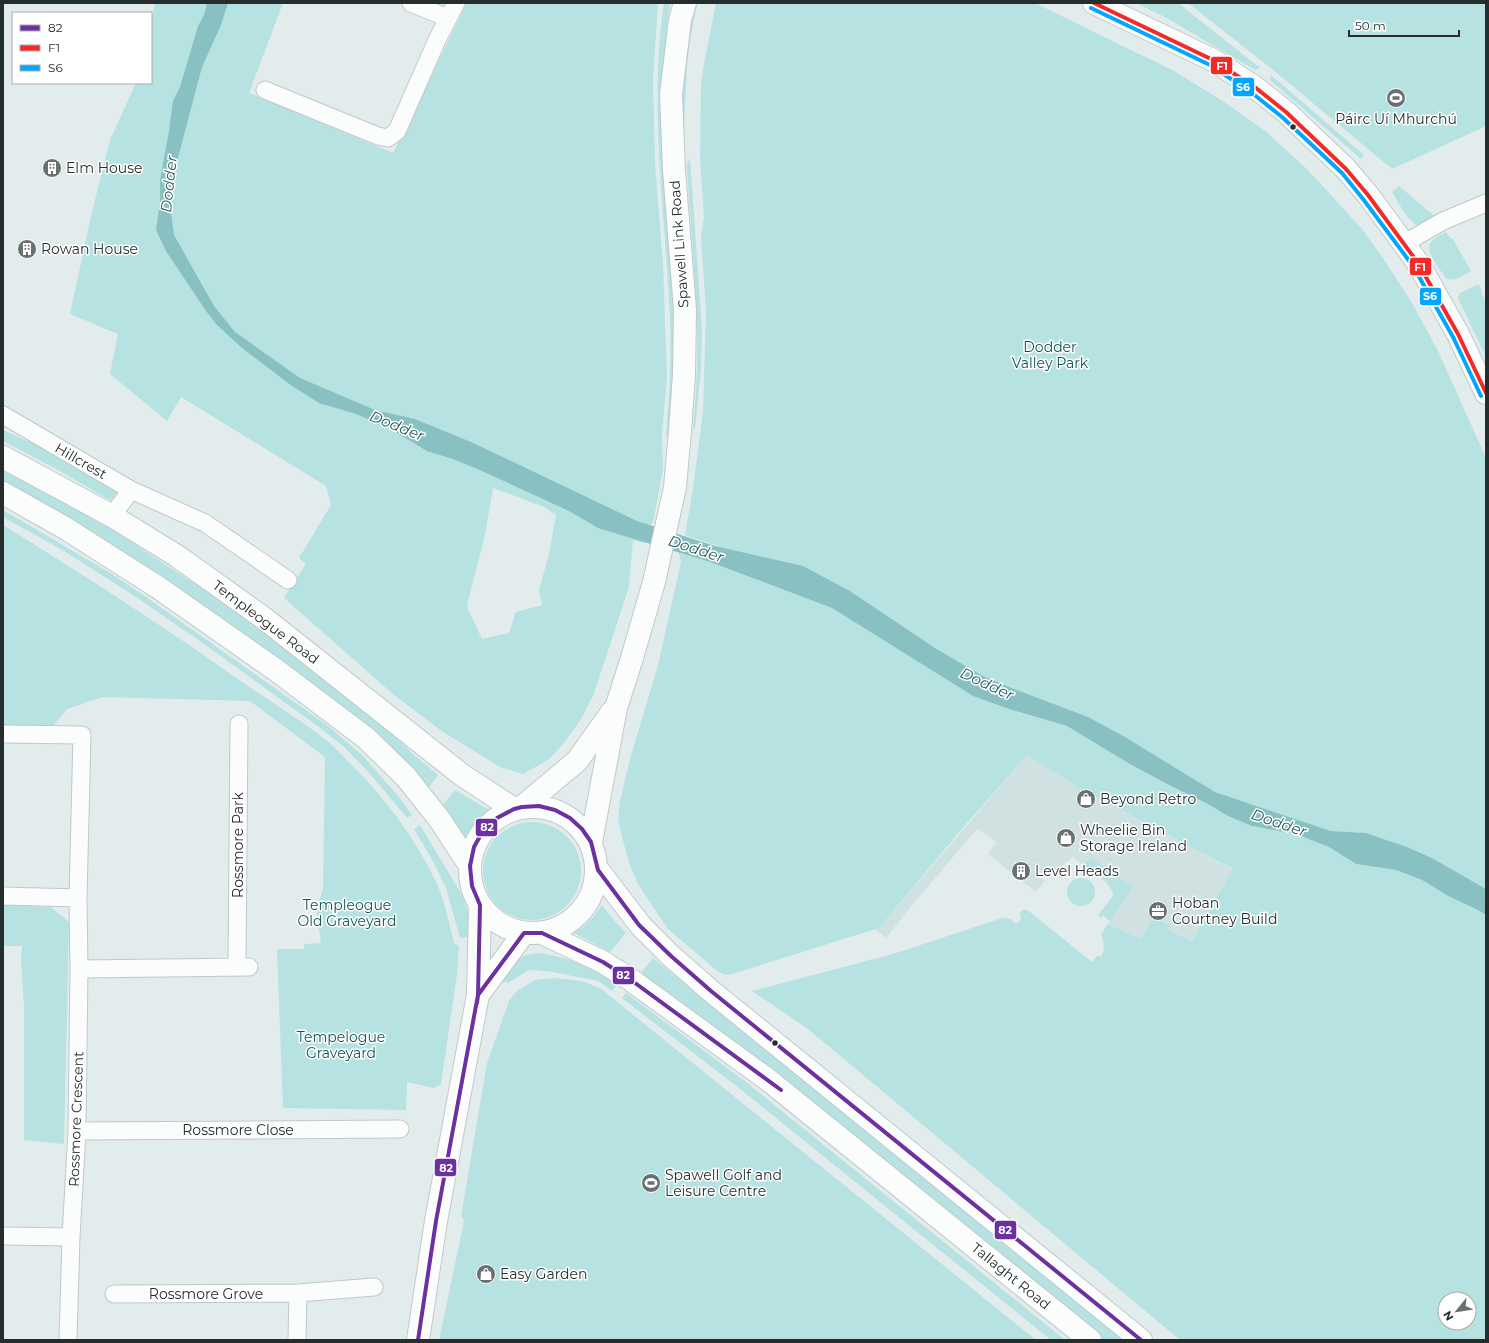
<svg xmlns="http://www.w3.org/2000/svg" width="1489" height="1343" viewBox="0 0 1489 1343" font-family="Montserrat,sans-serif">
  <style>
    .built { fill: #cfe1e1 }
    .green { fill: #b6e2e2; fill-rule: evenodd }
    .water { fill: #89c0c1 }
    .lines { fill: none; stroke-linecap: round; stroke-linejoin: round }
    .minor-casing { stroke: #c1c8c8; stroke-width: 19 }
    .tertiary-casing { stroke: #c1c8c8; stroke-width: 24 }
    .secondary-casing { stroke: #c1c8c8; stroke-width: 24 }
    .minor { stroke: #fbfcfc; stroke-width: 17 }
    .tertiary { stroke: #fbfcfc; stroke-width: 22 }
    .secondary { stroke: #fbfcfc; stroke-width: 22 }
    .bus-1-casing { stroke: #fff; stroke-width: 7 }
    .bus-2-casing { stroke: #fff; stroke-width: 7 }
    .bus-3-casing { stroke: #fff; stroke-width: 7 }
    .bus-1 { stroke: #6c30a1; stroke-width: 4 }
    .bus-2 { stroke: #f52a26; stroke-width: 4 }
    .bus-3 { stroke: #00a6ff; stroke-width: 4 }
    .bus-dot { fill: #262d2d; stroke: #fff; stroke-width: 1.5 }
    .labels { text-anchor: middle; stroke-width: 3; stroke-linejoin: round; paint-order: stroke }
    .poi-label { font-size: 14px; fill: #262d2d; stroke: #fff; text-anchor: start }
    .street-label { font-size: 14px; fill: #262d2d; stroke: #fff }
    .park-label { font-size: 14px; fill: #125455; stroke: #fff }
    .water-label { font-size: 15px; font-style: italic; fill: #216060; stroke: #fff }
    .line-badge { stroke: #fff; stroke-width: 1.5 }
    .badge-label { font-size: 11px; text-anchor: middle; font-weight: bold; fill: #fff }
  </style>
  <rect width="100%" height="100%" fill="#e3ecec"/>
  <!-- built -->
  <path class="built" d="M1027 755 1233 870 1192 941 1168 930 1169 926 1141 939 1108 924 1133 887 1089 857 1083 865 1073 857 1055 872 1048 867 1041 877 1045 881 1036 892 988 854 997 842 977 829 908 910 886 938 875 929 879 928Z"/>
  <!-- green -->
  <path class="green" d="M155 3H283L249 93 393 153 467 3H658L653 79 655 164 663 264 667 377 662 434 663 469 654 518 644 543 633 540 629 587 594 693 581 719 564 743 548 760 523 774 500 767 443 732 394 695 284 598 306 564 299 558 331 505 326 486 181 397 167 421 110 374 118 334 70 314 92 212 110 140 136 83H151V22ZM493 488 544 507 556 515 549 554 539 590 542 605 516 612 509 633 482 639 469 611 467 605 485 535Z
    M664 3H670C653 116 673 232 676 346 677 376 672 407 670 436H666C667 414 670 392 670 370 671 341 670 311 668 282 662 188 650 96 664 3Z
    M694 3H697L689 46 687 66 684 129 682 127 681 87 685 49Z
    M716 3H1035L1174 71 1221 100 1264 130 1307 169 1362 229 1383 258 1412 303 1438 351 1486 458V889L1432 858 1407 847 1366 833 1331 831 1215 792 1125 737 983 676 935 648 850 591 685 535 693 488 703 412 706 311 701 238 704 217 700 158 701 84 704 64Z
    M1136 3H1178L1260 68 1255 70 1163 16Z
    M1188 3H1486V126L1392 169 1272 69Z
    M1271 75 1364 155 1361 159 1270 80Z
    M690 159 702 329 701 368 695 429 693 428C696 397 698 366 697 334 696 278 690 223 687 167V164Z
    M1399 186 1437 218C1432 220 1427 224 1422 225 1410 228 1398 201 1392 192Z
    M1446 232 1450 238 1453 239 1471 271C1464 275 1454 283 1446 278 1440 269 1423 251 1432 241 1435 237 1441 235 1446 232Z
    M1479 284 1486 304V357L1458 298 1460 293Z
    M3 430 45 449 117 492 111 501 60 471 3 441Z
    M3 467 112 530 231 607 394 735 414 755 438 775 427 790 10 485 3 482Z
    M3 510 112 574 146 597 327 725 362 755 399 797 412 815 407 818 372 776 344 747 319 727 201 642 133 595 64 551 3 517Z
    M3 525C80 573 158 622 232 675 265 698 300 719 331 744 338 750 344 758 351 764 385 798 416 839 436 882 445 902 449 923 454 943L459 946 457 974 441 1084 434 1088 407 1082 406 1110 283 1108 277 949H303L305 944 321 943 316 908 323 889 325 757 250 701 102 697 67 709 52 727 3 725Z
    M679 553 710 562 832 608 973 696 1009 709 1067 726 1128 763 1169 785 1206 803 1228 816 1252 826 1296 834 1329 847 1356 864 1396 870 1422 880 1448 896 1476 909 1486 915V1340H1180L808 1029 752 991 893 954 1002 918 1010 919 1016 924 1021 920 1020 913 1022 910H1027L1030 912 1092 962 1098 955 1100 957C1106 950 1104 942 1101 934L1108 924 1141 939 1154 917 1170 926 1168 930 1192 941 1233 869 1080 788 1027 755 960 831 879 928 732 974 725 975 716 970 668 929 653 907 638 884 630 865 623 841 618 819 620 801 630 759 658 665 681 562ZM1445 1299H1469V1323H1445Z
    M455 790 491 811C480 817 468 830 467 841L442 806Z
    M483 871a49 49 0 1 1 98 0a49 49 0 1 1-98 0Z
    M420 825 463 897 470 919 472 937 460 938 446 888 434 863 414 829Z
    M1090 857 1133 887 1110 921 1103 916 1101 918 1098 915 1113 896C1113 883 1093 873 1083 865Z
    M1067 892a14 14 0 1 1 28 0a14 14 0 1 1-28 0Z
    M3 905 51 907 69 922 64 1144 24 1140V1006L21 961 22 946H3Z
    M602 905 613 919 626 933 610 952 574 933C587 925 594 917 602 905Z
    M538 953C567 956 594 968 617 985L612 991 598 981 552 972 535 970 527 971 508 983 499 980C511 966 518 954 538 953Z
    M653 958 712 1006 1127 1340H1102L772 1073 703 1018 641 973Z
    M554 978 582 981 600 988 1036 1340H439L463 1226 464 1220 461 1216 487 1063 509 1001 517 991 535 980Z
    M626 993 746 1082 1065 1340H1051L740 1089 622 998Z"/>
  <!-- water -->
  <path class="water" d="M207 3H228L221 25 202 67 175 169 170 190 171 212 174 235 214 306 235 332 300 378 375 410 415 419 471 442 637 521 715 546 803 566 850 591 935 648 983 676 1014 689 1088 717 1125 737 1215 792 1331 831 1366 833 1407 847 1432 858 1486 889V915L1476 909 1448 896 1422 880 1396 870 1356 864 1329 847 1296 834 1252 826 1228 816 1206 803 1169 785 1128 763 1067 726 1009 709 973 696 832 608 710 562 598 528 569 511 482 471 453 459 427 451 389 428 356 414 319 403 292 386 242 348 216 324 206 311 166 251 156 230 160 202V180L169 131 173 101 180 87 198 26 204 15Z"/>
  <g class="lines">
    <!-- minor casing -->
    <g class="minor-casing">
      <path id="minor" d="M411 3 448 18
        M265 90 378 136 388 138 397 131 437 40 456 3
        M1405 243 1443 221 1486 203
        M3 415 131 490 205 523 288 580
        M112 516 131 490
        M3 734 82 735 78 898 79 969 77 1131 71 1237 68 1340
        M3 896 78 898
        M237 967 239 724
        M79 969 249 967
        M77 1131 400 1129
        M3 1236 71 1237
        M114 1294 298 1293 374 1287
        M297 1340 298 1293"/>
    </g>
    <!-- tertiary casing -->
    <g class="tertiary-casing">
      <path id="tertiary" d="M522 807 577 761 612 712
        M591 842 616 708 632 658 654 582 675 487 680 431 684 374 685 310 674 170 671 94 680 20 685 3
        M478 995 524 933
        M418 1340 436 1221 478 995 480 905"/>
    </g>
    <!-- secondary casing -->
    <g class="secondary-casing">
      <path id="secondary" d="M1094 3 1213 60 1256 88 1286 112 1346 169 1368 195 1418 263 1458 334 1486 393
        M3 457 112 516 177 556 265 619 462 775 514 809
        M3 493 65 528 159 588 276 670 366 738 406 777 440 820 470 866
        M470 870a63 63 0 1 1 126 0a63 63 0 1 1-126 0Z
        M598 870 641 926 671 956 711 991 1141 1340
        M542 933 603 962 631 980 767 1079 1090 1340"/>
    </g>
    <!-- minor -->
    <use href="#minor" class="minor"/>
    <!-- tertiary -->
    <use href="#tertiary" class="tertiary"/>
    <!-- secondary -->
    <use href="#secondary" class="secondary"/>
    <!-- bus-1 casing -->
    <g class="bus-1-casing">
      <path id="bus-1" d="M477 1003 478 995 524 933H542L603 962 631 980 781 1090
        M418 1340 436 1221 478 995 480 905 472 886 470 866 474 847 483 831 497 818 514 809 522 807 539 806 555 810 570 818 582 829 591 842 598 870 639 925 671 956 711 991 1141 1340"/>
    </g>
    <!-- bus-2 casing -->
    <g class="bus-2-casing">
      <path id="bus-2" d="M1094 3 1213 60 1256 88 1286 112 1346 169 1368 195 1418 263 1458 334 1486 393"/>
    </g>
    <!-- bus-3 casing -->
    <g class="bus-3-casing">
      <path id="bus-3" d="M1091 8 1210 65 1252 93 1282 117 1342 173 1363 199 1413 266 1453 337 1481 396"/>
    </g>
    <!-- bus-1 -->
    <use href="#bus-1" class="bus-1"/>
    <!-- bus-2 -->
    <use href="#bus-2" class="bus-2"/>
    <!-- bus-3 -->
    <use href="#bus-3" class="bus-3"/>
  </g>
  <!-- icons -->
  <defs>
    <g id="stadium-disc" transform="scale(1)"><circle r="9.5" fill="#687070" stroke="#fff"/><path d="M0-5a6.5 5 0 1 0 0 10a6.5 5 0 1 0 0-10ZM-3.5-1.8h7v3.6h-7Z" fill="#fff"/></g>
    <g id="building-disc" transform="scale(1)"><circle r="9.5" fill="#687070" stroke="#fff"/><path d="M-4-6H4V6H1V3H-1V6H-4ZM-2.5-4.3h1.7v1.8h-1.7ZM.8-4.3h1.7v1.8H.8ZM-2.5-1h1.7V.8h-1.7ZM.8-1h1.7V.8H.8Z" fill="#fff"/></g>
    <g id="shop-disc" transform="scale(1)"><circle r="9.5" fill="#687070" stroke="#fff"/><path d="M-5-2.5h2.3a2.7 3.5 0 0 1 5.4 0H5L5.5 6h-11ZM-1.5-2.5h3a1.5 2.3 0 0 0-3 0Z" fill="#fff"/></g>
    <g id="office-disc" transform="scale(1)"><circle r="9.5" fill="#687070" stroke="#fff"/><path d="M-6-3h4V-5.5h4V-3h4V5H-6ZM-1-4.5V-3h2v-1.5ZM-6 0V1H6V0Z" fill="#fff"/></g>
  </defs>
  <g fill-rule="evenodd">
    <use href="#stadium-disc" x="1396" y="98"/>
    <use href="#building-disc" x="52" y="168"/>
    <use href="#building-disc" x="27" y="249"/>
    <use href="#shop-disc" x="1086" y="799"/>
    <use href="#shop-disc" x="1066" y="838"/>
    <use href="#building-disc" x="1021" y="871"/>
    <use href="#office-disc" x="1158" y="911"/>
    <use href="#stadium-disc" x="651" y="1183"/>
    <use href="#shop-disc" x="486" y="1274"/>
  </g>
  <!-- markers -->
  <g class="bus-dot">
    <circle cx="1293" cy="127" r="3.5"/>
    <circle cx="775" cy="1043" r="3.5"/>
  </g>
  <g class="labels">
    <!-- poi labels -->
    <g class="poi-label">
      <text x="1396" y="124" text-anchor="middle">Páirc Uí Mhurchú</text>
      <text x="66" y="173">Elm House</text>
      <text x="41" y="254">Rowan House</text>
      <text x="1100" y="804">Beyond Retro</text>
      <text x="1080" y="835">Wheelie Bin<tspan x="1080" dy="16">Storage Ireland</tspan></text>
      <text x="1035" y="876">Level Heads</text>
      <text x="1172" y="908">Hoban<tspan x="1172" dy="16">Courtney Build</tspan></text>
      <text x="665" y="1180">Spawell Golf and<tspan x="665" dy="16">Leisure Centre</tspan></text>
      <text x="500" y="1279">Easy Garden</text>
    </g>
    <!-- street labels -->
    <g class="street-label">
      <text transform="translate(679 244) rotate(-94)" y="5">Spawell Link Road</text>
      <text transform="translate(81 461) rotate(30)" y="5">Hillcrest</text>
      <text transform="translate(266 622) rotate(37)" y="5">Templeogue Road</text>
      <text transform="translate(238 845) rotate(-90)" y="5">Rossmore Park</text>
      <text transform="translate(76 1119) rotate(-88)" y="5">Rossmore Crescent</text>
      <text x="238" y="1135">Rossmore Close</text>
      <text transform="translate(1011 1276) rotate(39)" y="5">Tallaght Road</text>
      <text x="206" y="1299">Rossmore Grove</text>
    </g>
    <!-- park labels -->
    <g class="park-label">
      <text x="1050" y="352">Dodder<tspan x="1050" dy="16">Valley Park</tspan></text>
      <text x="347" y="910">Templeogue<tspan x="347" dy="16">Old Graveyard</tspan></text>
      <text x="341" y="1042">Tempelogue<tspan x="341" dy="16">Graveyard</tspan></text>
    </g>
    <!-- water labels -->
    <g class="water-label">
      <text transform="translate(169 184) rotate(-84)" y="5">Dodder</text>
      <text transform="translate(397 426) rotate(22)" y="5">Dodder</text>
      <text transform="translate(696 549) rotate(18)" y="5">Dodder</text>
      <text transform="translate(987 684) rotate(25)" y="5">Dodder</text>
      <text transform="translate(1279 823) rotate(19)" y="5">Dodder</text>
    </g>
  </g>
  <g class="line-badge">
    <rect x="1210" y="56" width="23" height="19" rx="4" fill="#f52a26"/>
    <rect x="1232" y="77" width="23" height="20" rx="4" fill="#00a6ff"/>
    <rect x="1409" y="257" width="23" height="19" rx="4" fill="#f52a26"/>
    <rect x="1419" y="287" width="23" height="19" rx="4" fill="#00a6ff"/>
    <rect x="475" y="818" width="23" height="19" rx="4" fill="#6c30a1"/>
    <rect x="612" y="966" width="23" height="19" rx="4" fill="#6c30a1"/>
    <rect x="434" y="1158" width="23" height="19" rx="4" fill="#6c30a1"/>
    <rect x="994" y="1220" width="23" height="20" rx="4" fill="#6c30a1"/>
  </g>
  <g class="badge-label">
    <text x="1222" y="70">F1</text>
    <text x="1243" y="91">S6</text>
    <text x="1420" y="271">F1</text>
    <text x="1430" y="300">S6</text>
    <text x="487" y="831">82</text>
    <text x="623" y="979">82</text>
    <text x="446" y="1172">82</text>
    <text x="1005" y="1234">82</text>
  </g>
  <!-- border -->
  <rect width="1489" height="1343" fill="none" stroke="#262d2d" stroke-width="8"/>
  <!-- legend -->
  <rect x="12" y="12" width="140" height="72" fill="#ffffff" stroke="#a8abab"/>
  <rect x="20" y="25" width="20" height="6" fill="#6c30a1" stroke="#a8abab"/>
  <text x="48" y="32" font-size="12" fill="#262d2d">82</text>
  <rect x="20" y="45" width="20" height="6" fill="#f52a26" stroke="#a8abab"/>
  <text x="48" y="52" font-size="12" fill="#262d2d">F1</text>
  <rect x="20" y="65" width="20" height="6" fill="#00a6ff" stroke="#a8abab"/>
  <text x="48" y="72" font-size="12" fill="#262d2d">S6</text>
  <!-- north arrow -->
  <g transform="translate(1457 1311) rotate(240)"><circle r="19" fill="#ffffff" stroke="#a8abab"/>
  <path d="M0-3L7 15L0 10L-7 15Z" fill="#687070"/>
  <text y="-6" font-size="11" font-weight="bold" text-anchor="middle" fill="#262d2d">N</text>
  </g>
  <!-- scale -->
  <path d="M1349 30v6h110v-6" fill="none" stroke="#262d2d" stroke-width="2"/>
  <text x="1355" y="30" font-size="12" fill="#262d2d" stroke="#ffffff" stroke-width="3" paint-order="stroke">50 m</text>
</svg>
